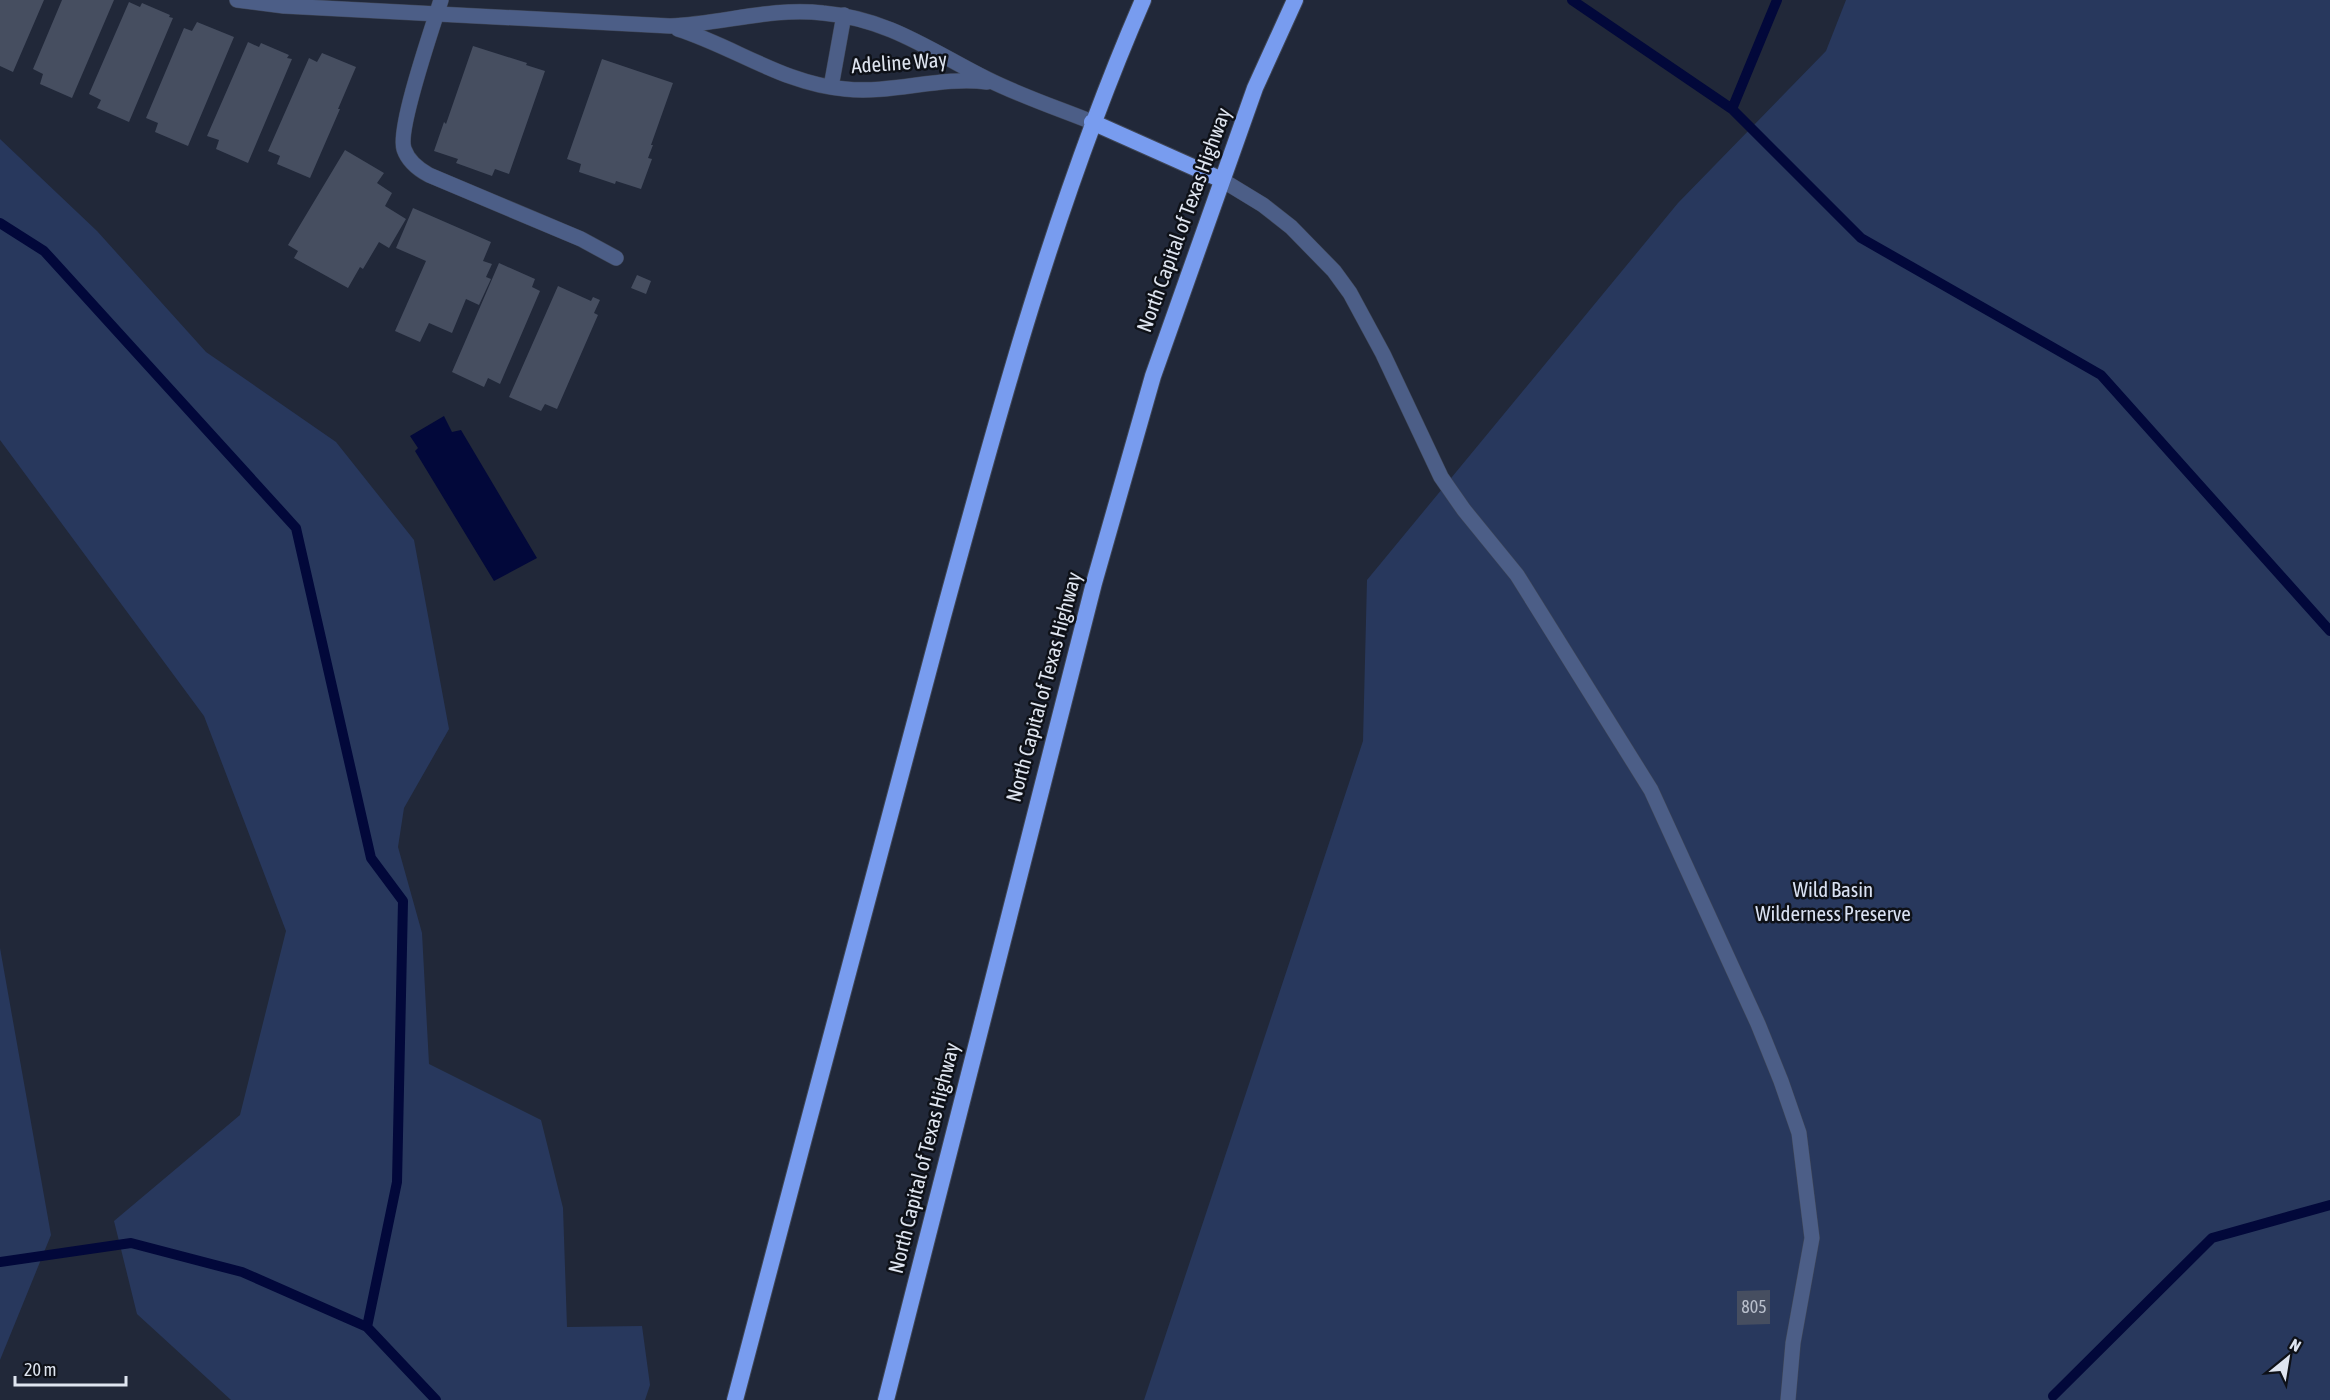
<svg xmlns="http://www.w3.org/2000/svg" width="2330" height="1400" viewBox="0 0 2330 1400" font-family="'Asap Condensed',sans-serif">
  <style>
    .green { fill: #28385d }
    .water { fill: #02083a }
    .lines { fill: none; stroke-linecap: round; stroke-linejoin: round }
    .stream { stroke: #02083a; stroke-width: 10 }
    .building { fill: #464e60 }
    .service-casing { stroke: #3f4656; stroke-width: 16 }
    .minor-casing { stroke: #3f4656; stroke-width: 16 }
    .trunk-casing { stroke: #3f4656; stroke-width: 18 }
    .service { stroke: #4c5e87; stroke-width: 15 }
    .minor { stroke: #4c5e87; stroke-width: 15 }
    .trunk { stroke: #789cef; stroke-width: 16 }
    .labels { text-anchor: middle; stroke-width: 5; stroke-linejoin: round; paint-order: stroke }
    .number-label { font-size: 18px; fill: #b9bfcc }
    .street-label { font-size: 21px; fill: #dfe5f0; stroke: #0e1118 }
    .park-label { font-size: 21px; fill: #dae2f3; stroke: #0e1118 }
  </style>
  <rect width="100%" height="100%" fill="#212839"/>
  <!-- green -->
  <path class="green" d="M1846 0H2330V1400H1144L1363 741 1367 580 1678 203 1826 51Z
    M0 139 97 231 206 352 336 442 414 540 449 729 404 808 398 847 422 933 429 1064 541 1120 563 1208 567 1327 642 1326 650 1385 645 1400H231L137 1314 114 1221 240 1115 286 931 204 716 0 440Z
    M0 948 51 1235 0 1360Z"/>
  <!-- water -->
  <path class="water" d="M444 416 452 432 461 430 537 558 494 581 415 451 418 448 410 436Z"/>
  <g class="lines">
    <!-- stream -->
    <path class="stream" d="M1572 0 1732 109
      M1777 0 1732 109 1861 238 2101 375 2330 631
      M0 223 44 251 296 528 371 858 403 901 397 1182 367 1327 436 1400
      M0 1262 131 1243 242 1272 367 1327
      M2053 1396 2212 1238 2330 1205"/>
  </g>
  <!-- building -->
  <path class="building" d="M0 0H44L13 72 0 66Z
    M62 0H114L72 98 40 84 43 74 33 69Z
    M129 2 140 7 142 3 170 15 169 17 173 18 129 122 97 108 101 100 89 94Z
    M197 22 234 37 188 146 155 132 158 123 146 118 184 28 192 31Z
    M248 42 259 47 261 43 289 55 287 58 292 59 248 163 216 149 219 140 207 136Z
    M473 46 527 63 526 65 545 71 509 174 495 169 492 176 456 163 458 159 434 151 444 122 446 124Z
    M322 53 356 67 338 109H340L310 178 277 164 280 156 268 151 309 58 317 62Z
    M602 59 673 83 651 145H653L648 158 652 159 641 189 616 181 615 184 579 172 581 164 567 159Z
    M345 150 384 173 377 183 392 193 385 206 406 219 389 248 379 242 363 269 360 267 348 288 294 258 298 251 288 245Z
    M413 208 491 242 483 261 492 264 486 277 491 279 479 305 466 299 452 333 429 323 420 342 395 331 426 261 396 248Z
    M499 263 535 279 532 287 540 291 500 384 488 378 484 387 452 372Z
    M637 275 651 281 646 294 631 288Z
    M558 286 591 301 593 297 600 300 594 313 598 315 557 409 545 404 541 411 509 397Z
    M1770 1290V1324L1737 1325V1291Z"/>
  <g class="lines">
    <!-- service casing -->
    <g class="service-casing">
      <path id="service" d="M1222 180 1263 205 1291 227 1334 271 1350 293 1383 354 1441 477 1464 510 1517 575 1651 790 1758 1024 1781 1081 1799 1133 1812 1238 1793 1343 1788 1400"/>
    </g>
    <!-- minor casing -->
    <g class="minor-casing">
      <path id="minor" d="M237 0 284 6 670 26C722 24 771 7 823 13 889 19 931 51 987 79 1021 96 1057 108 1092 122
        M441 0C433 26 397 129 404 149 408 161 418 169 429 175L581 239 616 258
        M678 29C735 47 784 84 845 89 893 94 940 76 987 82
        M831 87 844 15"/>
    </g>
    <!-- trunk casing -->
    <g class="trunk-casing">
      <path id="trunk" d="M1092 122 1222 180
        M735 1400C804 1140 871 880 942 620 999 410 1056 200 1143 0
        M886 1400 1094 583 1153 376 1255 88 1295 0"/>
    </g>
    <!-- service -->
    <use href="#service" class="service"/>
    <!-- minor -->
    <use href="#minor" class="minor"/>
    <!-- trunk -->
    <use href="#trunk" class="trunk"/>
  </g>
  <g class="labels">
    <!-- number labels -->
    <g class="number-label">
      <text x="1754" y="1313">805</text>
    </g>
    <!-- street labels -->
    <g class="street-label">
      <text transform="translate(899 63) rotate(-4)" y="7">Adeline Way</text>
      <text transform="translate(1184 220) rotate(-70)" y="7">North Capital of Texas Highway</text>
      <text transform="translate(1044 687) rotate(-75)" y="7">North Capital of Texas Highway</text>
      <text transform="translate(924 1158) rotate(-76)" y="7">North Capital of Texas Highway</text>
    </g>
    <!-- park labels -->
    <g class="park-label">
      <text x="1833" y="897">Wild Basin<tspan x="1833" dy="24">Wilderness Preserve</tspan></text>
    </g>
  </g>
  <!-- north arrow -->
  <g transform="translate(2288 1358) rotate(30)" stroke="#0e1118" stroke-width="4.5" paint-order="stroke">
  <path d="M0-4.5L10 22L0 15L-10 22Z" fill="#dfe5f0"/>
  <text y="-9" font-size="16" font-weight="bold" text-anchor="middle" fill="#dfe5f0">N</text>
  </g>
  <!-- scale -->
  <path d="M15 1376v9h111v-9" fill="none" stroke="#dfe5f0" stroke-width="3"/>
  <text x="24" y="1376" font-size="18" fill="#dfe5f0" stroke="#0e1118" stroke-width="4.5" paint-order="stroke">20 m</text>
</svg>
